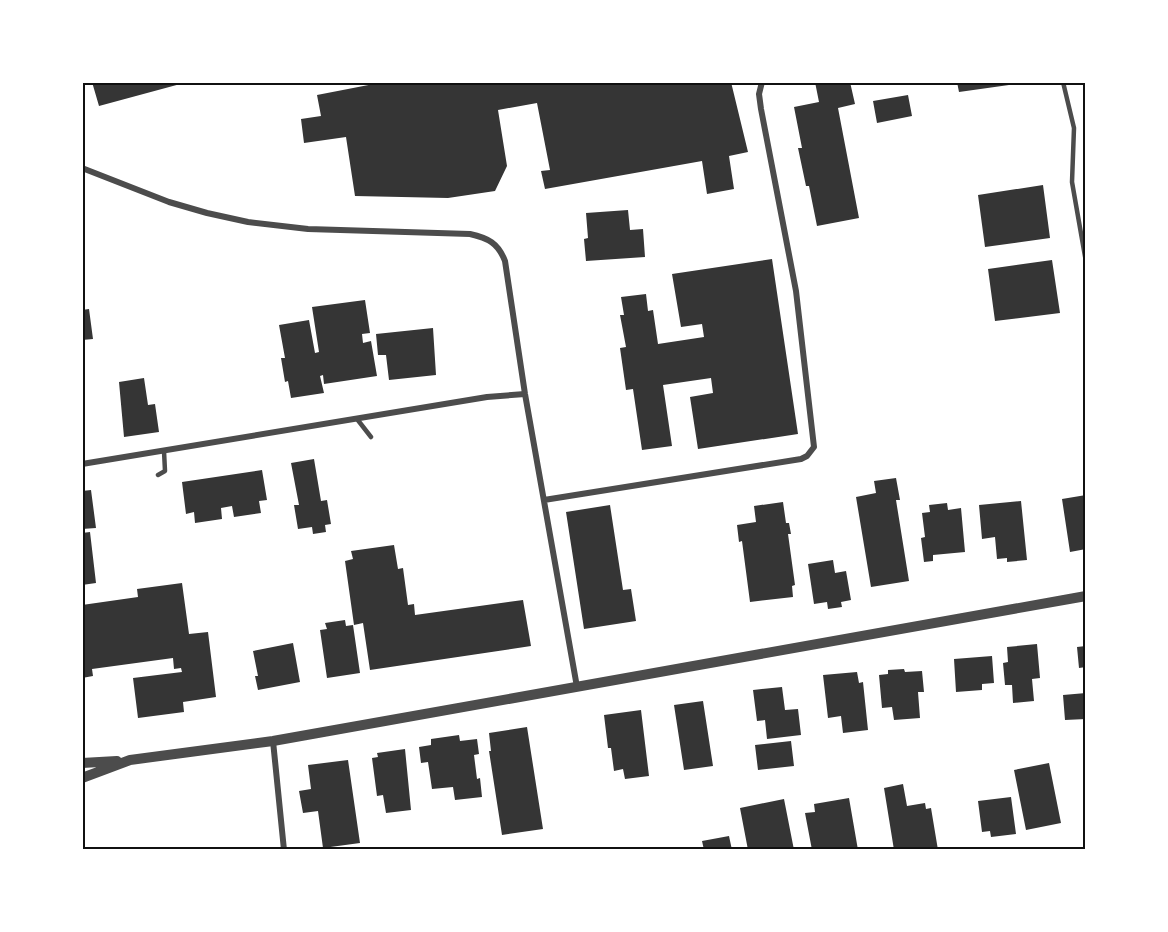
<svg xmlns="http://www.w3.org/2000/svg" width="1168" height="932" viewBox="0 0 1168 932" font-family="Jost,sans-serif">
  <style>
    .building { fill: #353535 }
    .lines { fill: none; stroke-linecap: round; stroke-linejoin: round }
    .service { stroke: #4c4c4c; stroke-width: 4.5 }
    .minor { stroke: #4c4c4c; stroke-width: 6 }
    .tertiary { stroke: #4c4c4c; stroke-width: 10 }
    .neatline { fill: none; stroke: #111; stroke-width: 2 }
  </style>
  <rect width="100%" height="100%" fill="#fff"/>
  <!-- building -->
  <path class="building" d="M92 82H183L184 83 99 106Z
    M384 82H731L748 152 729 156 734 189 707 194 702 161 545 189 541 171 550 170 537 103 498 110 507 166 495 191 448 198 355 196 346 137 304 143 301 119 321 116 317 95Z
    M815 82H850L855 104 838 108 859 218 817 226 809 186H806L798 148H802L794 107 819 102Z
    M957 82H1016V84L959 92Z
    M908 95 912 116 877 123 873 101Z
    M1043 185 1050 238 985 247 978 195Z
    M628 210 630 230 643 229 645 257 586 261 584 239 588 238 586 213Z
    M772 259 798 434 698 449 690 397 713 393 711 378 663 385 672 446 642 450 633 389 626 390 620 348 626 347 620 315H624L621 297 646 294 648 311 653 310 658 344 704 337 702 324 681 327 672 274Z
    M1052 260 1060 313 995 321 988 269Z
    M365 300 370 333 362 334 363 343 371 341 377 376 324 384 323 375 320 376 324 393 291 398 288 381 285 382 281 358H285L279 325 309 320 315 353 319 352 312 307Z
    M89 309 93 339 82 340V310Z
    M433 328 436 375 389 380 386 355H378L376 334Z
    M144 378 148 405 155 404 159 432 124 437 119 382Z
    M314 459 321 501 327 500 331 524 325 525 326 532 313 534 312 527 298 529 294 505H299L291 463Z
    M262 470 267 500 259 501 261 513 234 517 232 506 221 508 222 519 195 523 194 512 186 514 182 482Z
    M896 478 900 500H896L909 581 871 587 856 497 876 493 874 481Z
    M91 490 96 528 82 529V491Z
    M1086 495V549L1070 552 1062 499Z
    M1021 501 1027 560 1007 562V558L997 559 995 537 982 539 979 505Z
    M783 502 786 523H789L791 534H788L795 585 792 586 793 597 750 602 742 541 739 542 737 525 756 522 754 506Z
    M947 503 948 510 961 508 965 552 933 555V561L924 562 921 538 925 537 922 513 930 512 929 505Z
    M610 505 623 590 631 589 636 621 584 629 566 512Z
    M90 532 96 583 82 585V533Z
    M394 545 398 569 403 568 408 605 414 604 415 615 523 600 531 646 370 670 363 623 354 625 345 561 353 559 351 551Z
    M833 560 835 573 846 571 851 600 841 602 842 607 828 609 827 602 814 604 808 564Z
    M182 583 189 634 208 632 216 697 183 702 184 712 138 718 133 678 182 672 181 668 174 669 173 658 92 669 93 676 82 678V605L138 597 137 589Z
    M345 620 346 626 353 625 360 673 327 678 320 630 327 629 325 623Z
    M293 643 300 682 258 690 255 676H258L253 651Z
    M1037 644 1040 678 1032 679 1034 701 1013 703 1012 685H1005L1003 663 1008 662 1007 647Z
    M1086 646V667L1079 668 1077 647Z
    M992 656 994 683 982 684V690L956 692 954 659Z
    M904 669 905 672 922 671 924 692H918L920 718 894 720 892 707 882 708 879 675 888 674V670Z
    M857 672 859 683 863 682 868 730 843 733 841 716 828 718 823 675Z
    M782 687 785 710 798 709 801 735 767 739 765 720 757 721 753 690Z
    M1086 693V719L1065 720 1063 695Z
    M703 701 713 766 684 770 674 705Z
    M641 710 649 776 625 779 623 769 614 771 611 748H608L604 715Z
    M527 727 543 829 502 835 489 751H491L489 733Z
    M459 735 460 741 477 739 479 754 474 755 477 779 480 778 482 797 455 800 453 787 432 789 428 762 421 763 419 747 431 745V739Z
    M791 741 794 766 758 770 755 745Z
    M405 749 411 810 386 813 383 795 377 796 372 758 378 757 377 753Z
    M348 760 360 843 323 848 318 811 303 813 299 791 311 789 308 765Z
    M1049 763 1061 823 1026 830 1014 770Z
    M903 784 907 806 925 803 926 809 931 808 938 850H894L884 788Z
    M1011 797 1016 834 991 837 990 831 982 832 978 801Z
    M849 798 858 850H812L805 813 815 812 814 804Z
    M784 799 794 850H748L740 808Z
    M729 836 732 850H704L702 841Z"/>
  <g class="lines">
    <!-- service -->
    <path class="service" d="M1063 82 1074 128 1072 182 1086 262
      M357 419 371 437
      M158 475 165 471 164 451"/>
    <!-- minor -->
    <path class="minor" d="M82 168 169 202 207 213 248 222 308 229 470 234C488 238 498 243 505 261L525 394 577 687
      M82 464 487 397 525 394
      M544 500 801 459 807 456 814 447 796 291 761 109 759 94 762 82
      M273 741 284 850"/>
    <!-- tertiary -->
    <path class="tertiary" d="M82 763 117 761
      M82 778 130 760 273 741 1086 596"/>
  </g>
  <!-- border -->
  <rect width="1168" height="932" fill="none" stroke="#ffffff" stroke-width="168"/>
  <rect x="84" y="84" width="1000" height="764" class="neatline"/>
</svg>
